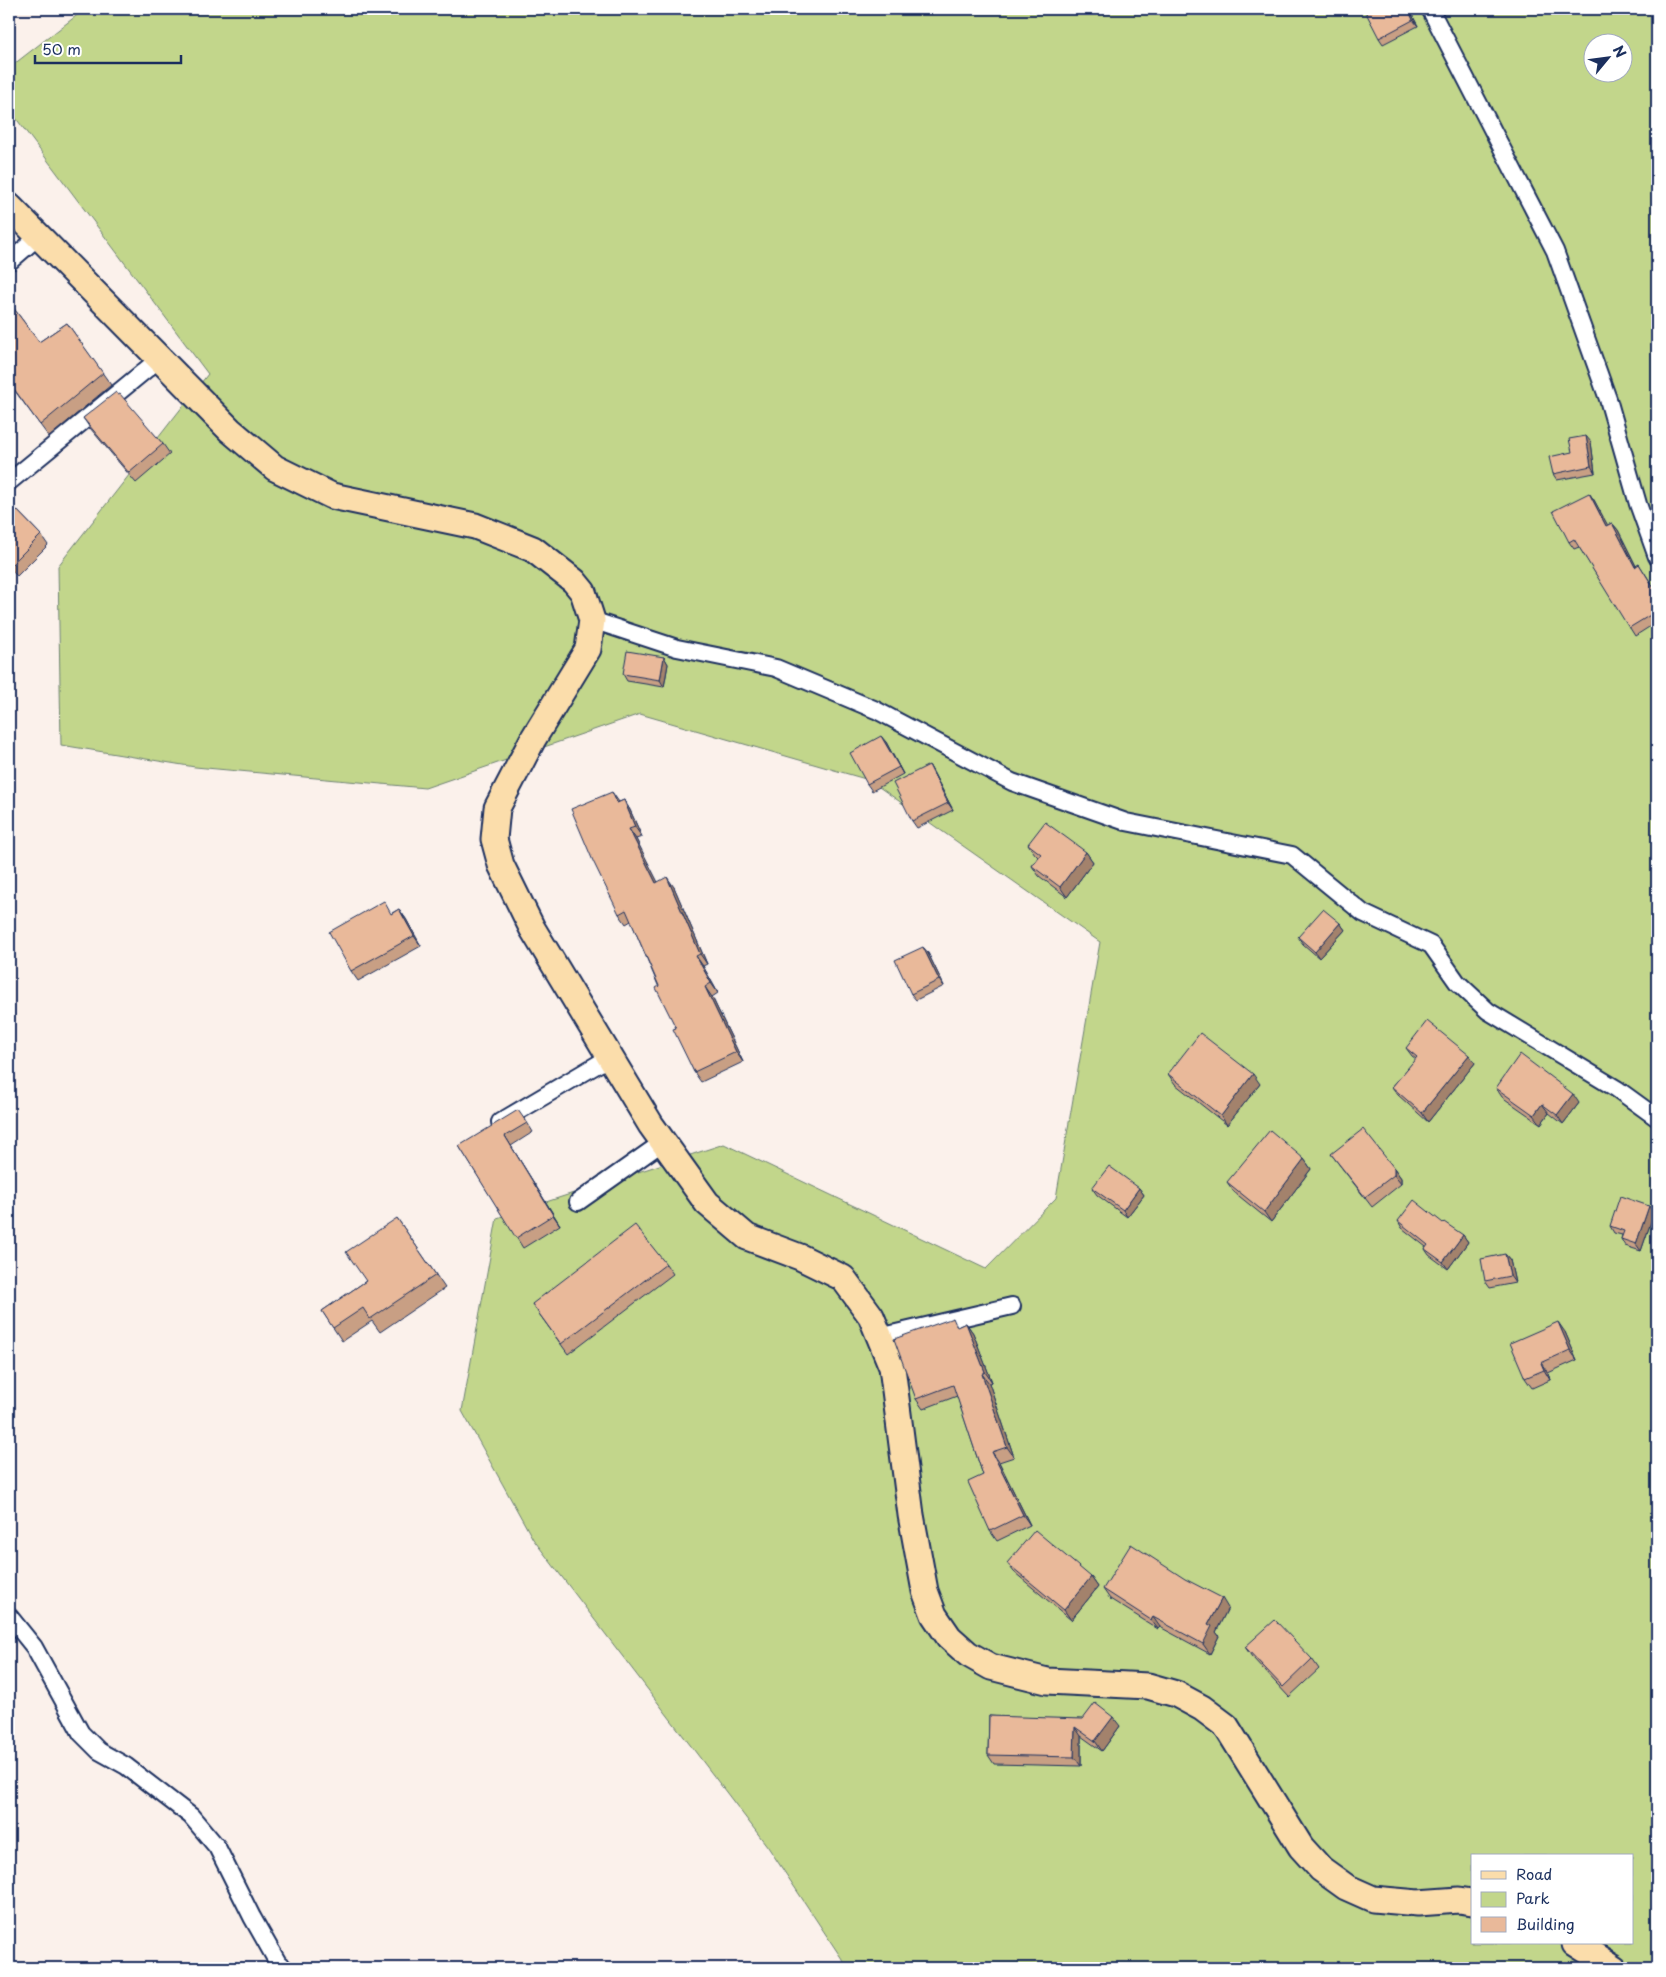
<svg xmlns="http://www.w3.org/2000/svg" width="1666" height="1977" viewBox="0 0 1666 1977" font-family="'Playpen Sans',sans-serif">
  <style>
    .green { fill: #c2d68b; stroke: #6e8274; fill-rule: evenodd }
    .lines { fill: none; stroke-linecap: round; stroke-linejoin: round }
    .minor-casing { stroke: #1b2f5e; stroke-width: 20 }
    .primary-casing { stroke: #1b2f5e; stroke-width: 29 }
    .minor { stroke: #fff; stroke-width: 16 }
    .primary { stroke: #fbddab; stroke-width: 25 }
    .wall { fill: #c89f84; stroke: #1b2f5e }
    .shaded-wall { fill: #a3826c; stroke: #1b2f5e }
    .building { fill: #e9b99a; stroke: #1b2f5e }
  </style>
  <rect width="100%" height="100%" fill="#fbf1eb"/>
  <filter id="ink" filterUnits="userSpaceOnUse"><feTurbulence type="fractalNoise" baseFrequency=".02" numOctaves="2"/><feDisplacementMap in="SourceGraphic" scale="10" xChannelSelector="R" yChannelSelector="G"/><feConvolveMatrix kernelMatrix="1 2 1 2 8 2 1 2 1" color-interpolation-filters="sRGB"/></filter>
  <g filter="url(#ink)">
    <!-- green -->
    <path class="green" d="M85 9H1657V1968H848L768 1847 533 1539 462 1411 497 1218 724 1144 986 1269 1056 1198 1100 942 869 780 640 714 425 788 195 767 61 745 58 566 208 374 9 109V68ZM1594 42H1624V72H1594ZM1472 1856H1632V1943H1472Z"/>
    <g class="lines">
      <!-- minor casing -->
      <g class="minor-casing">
        <path id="minor" d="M1430 9 1555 251 1608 399 1638 504 1657 557
          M9 262 39 236
          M9 482 159 359
          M592 620 677 648 776 668 876 710 1012 782 1126 822 1292 855 1363 913 1431 945 1457 982 1488 1011 1617 1089 1657 1118
          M500 1122 610 1057
          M578 1202 663 1142
          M879 1337 1012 1306
          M9 1616 34 1647 81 1733 99 1751 126 1766 191 1816 217 1847 252 1917 278 1963 284 1968"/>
      </g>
      <!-- primary casing -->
      <g class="primary-casing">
        <path id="primary" d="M9 206 230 430 275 468 332 496 475 526 533 549 574 581 583 592 592 620 588 649 533 739 497 808 494 839 501 865 532 928 651 1125 707 1203 747 1237 800 1257 843 1278 871 1316 892 1367 911 1515 925 1591 934 1615 949 1637 968 1654 991 1667 1047 1681 1148 1686 1176 1694 1202 1708 1226 1726 1301 1847 1321 1869 1346 1887 1373 1899 1418 1903 1459 1900 1472 1902
          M1575 1943 1614 1968"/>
      </g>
      <!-- minor -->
      <use href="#minor" class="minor"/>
      <!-- primary -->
      <use href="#primary" class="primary"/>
    </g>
    <!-- wall -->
    <path class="wall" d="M1409 9 1418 26 1383 44 1379 38Z
      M9 302 39 342 67 323 111 385 49 437 9 383Z
      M118 395 163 444 170 454 136 483 90 428 83 418Z
      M1591 442 1595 473 1557 480 1553 474 1572 452Z
      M1589 493 1594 500 1607 525 1612 523 1618 530 1636 566 1639 564 1657 592V622L1635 636 1579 547 1574 549 1569 542Z
      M9 502 41 535 48 545 17 576 9 568Z
      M664 657 668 664 664 687 627 681 623 674Z
      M886 742 903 774 872 791 867 784Z
      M929 765 933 772 953 810 917 828 912 821Z
      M624 800 630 810 642 837 636 839 657 882 674 887 707 964 703 966 718 993 712 997 743 1062 701 1082 694 1072 676 1028 631 921 626 924 619 914V802Z
      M1028 844 1086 852 1093 862 1067 897 1039 876 1032 866 1038 857 1035 854Z
      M399 909 406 919 421 946 358 981 351 971 392 913Z
      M1340 923 1345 930 1319 958 1303 944 1298 937Z
      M923 947 928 953 944 986 916 1000 911 994Z
      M1406 1048 1469 1055 1475 1063 1428 1122 1398 1095 1392 1087 1416 1059 1412 1056Z
      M1168 1074 1260 1084 1227 1125 1175 1084Z
      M1496 1088 1579 1103 1563 1124 1549 1113 1541 1124 1502 1097Z
      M525 1119 533 1132 511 1146 560 1225 523 1248 459 1146Z
      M1331 1154 1394 1168 1401 1178V1184L1372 1207Z
      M1304 1159 1311 1169 1271 1222 1234 1192 1227 1182Z
      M1092 1188H1139L1144 1195 1127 1217 1097 1195Z
      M1649 1206 1654 1213 1641 1251 1625 1246 1621 1239 1622 1235 1614 1233 1610 1226Z
      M397 1218 445 1288 380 1332 372 1321 342 1341 322 1311 366 1281Z
      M1398 1221 1463 1235 1468 1242 1448 1269 1429 1255 1425 1249 1426 1247 1402 1228Z
      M1505 1254 1510 1260 1515 1283 1490 1288 1485 1281Z
      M666 1264 673 1274 568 1354 532 1304Z
      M966 1323 973 1333 992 1382 989 1383 1014 1457 999 1462 1030 1525 997 1541 990 1531 983 1475 957 1396 923 1409 916 1399 959 1326Z
      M1565 1332 1577 1360 1548 1373 1550 1380 1532 1388 1525 1378Z
      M1007 1563 1091 1577 1098 1587 1071 1620 1014 1572Z
      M1103 1589 1228 1608 1216 1632 1219 1636 1210 1654 1160 1627 1158 1629 1110 1599Z
      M1245 1647 1312 1659 1319 1669 1289 1697 1252 1657Z
      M989 1716 1120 1726 1102 1751 1081 1736V1766L994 1764 988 1755Z"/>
    <!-- shaded-wall -->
    <path class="shaded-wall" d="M1408 9H1409L1418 26 1413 20Z
      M1586 436 1591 442 1595 473 1591 466Z
      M1589 493 1594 500 1612 533 1606 526Z
      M1612 523 1618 530 1640 574 1635 567Z
      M664 657 668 664 664 687 660 680Z
      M881 736 886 742 903 774 899 767Z
      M929 765 933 772 953 810 948 803Z
      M612 792 619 802 617 803Z
      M624 800 630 810 642 837 635 827Z
      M629 829 636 839 663 892 656 883Z
      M1086 852 1093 862 1067 897 1060 887Z
      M667 877 674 887 707 964 700 954Z
      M399 909 406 919 421 946 414 936Z
      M1340 923 1345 930 1319 958 1315 952Z
      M923 947 928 953 944 986 939 980Z
      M696 956 703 966 718 993 711 983Z
      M705 987 712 997 743 1062 736 1052Z
      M1469 1055 1475 1063 1428 1122 1422 1113Z
      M1253 1074 1260 1084 1227 1125 1221 1116Z
      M1573 1094 1579 1103 1563 1124 1557 1115Z
      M1542 1104 1549 1113 1541 1124 1534 1115Z
      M505 1136 511 1146 560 1225 553 1215Z
      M1304 1159 1311 1169 1271 1222 1264 1212Z
      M1394 1168 1401 1178V1184L1394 1175Z
      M1139 1188 1144 1195 1127 1217 1123 1210Z
      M1649 1206 1654 1213 1641 1251 1636 1244Z
      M1463 1235 1468 1242 1448 1269 1443 1262Z
      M1505 1254 1510 1260 1515 1283 1510 1276Z
      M1558 1322 1565 1332 1577 1360 1570 1350Z
      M966 1323 973 1333 992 1382 985 1372Z
      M1541 1363 1548 1373 1550 1380 1544 1370Z
      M982 1374 989 1383 1014 1457 1007 1447Z
      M992 1452 999 1462 1030 1525 1023 1515Z
      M1091 1577 1098 1587 1071 1620 1064 1610Z
      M1222 1598 1228 1608 1216 1632 1219 1636 1210 1654 1203 1644 1208 1624Z
      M1153 1617 1160 1627 1158 1629 1151 1620Z
      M1113 1717 1120 1726 1102 1751 1095 1741Z
      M1075 1727 1081 1736V1766L1074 1757Z"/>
    <!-- building -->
    <path class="building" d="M1364 9H1408L1413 20 1379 38Z
      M9 302 39 342 67 323 103 373 40 425 9 382Z
      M116 392 118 395 120 394 163 444 129 473 83 418Z
      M1586 436 1591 466 1553 474 1549 457 1572 452 1569 439Z
      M1589 493 1606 526 1612 523 1635 567 1639 564 1657 593V611L1629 628 1574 539 1569 542 1553 511Z
      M9 502 41 535 10 566 9 565Z
      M627 651 664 657 660 680 623 674Z
      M881 736 899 767 867 784 850 753Z
      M929 765 948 803 912 821 893 783Z
      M612 792 617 803 624 800 635 827 629 829 656 883 667 877 700 954 696 956 711 983 705 987 736 1052 694 1072 673 1029 676 1028 656 988 659 986 626 910 619 914 593 861 571 809Z
      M1045 822 1086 852 1060 887 1032 866 1041 854 1028 844Z
      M384 901 391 914 399 909 414 936 351 971 329 932Z
      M1323 909 1340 923 1315 952 1298 937Z
      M923 947 939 980 911 994 895 960Z
      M1427 1021 1469 1055 1422 1113 1392 1087 1417 1057 1406 1048Z
      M1200 1033 1253 1074 1221 1116 1168 1074Z
      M1520 1054 1573 1094 1557 1115 1542 1104 1534 1115 1496 1088Z
      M518 1110 527 1123 505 1136 553 1215 516 1238 459 1146Z
      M1363 1129 1394 1168V1175L1365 1197 1331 1154Z
      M1270 1130 1304 1159 1264 1212 1227 1182Z
      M1109 1166 1139 1188 1123 1210 1092 1188Z
      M1620 1196 1649 1206 1636 1244 1621 1239 1624 1231 1610 1226Z
      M1414 1200 1443 1223 1444 1222 1463 1235 1443 1262 1425 1249 1428 1245 1398 1221Z
      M397 1218 436 1275 370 1319 363 1308 333 1328 322 1311 366 1281 346 1252Z
      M635 1225 666 1264 561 1344 532 1304Z
      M1505 1254 1510 1276 1485 1281 1481 1259Z
      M953 1318 957 1327 966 1323 985 1372 982 1374 1007 1447 992 1452 1023 1515 990 1531 968 1482 983 1475 953 1385 916 1399 894 1339Z
      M1558 1322 1570 1350 1541 1363 1544 1370 1525 1378 1510 1343Z
      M1035 1530 1091 1577 1064 1610 1007 1563Z
      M1131 1544 1185 1579 1222 1598 1208 1624 1212 1626 1203 1644 1153 1617 1151 1620 1103 1589Z
      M1275 1620 1312 1659 1283 1687 1245 1647Z
      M1095 1703 1113 1717 1095 1741 1075 1727 1074 1757 988 1755 989 1716 1083 1719Z"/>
  </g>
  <!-- margin -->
  <rect width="1666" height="1977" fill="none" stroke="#fff" stroke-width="30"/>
  <rect x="15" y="15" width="1636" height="1947" fill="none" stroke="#1b2f5e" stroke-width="2" filter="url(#ink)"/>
  <!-- legend -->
  <rect x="1471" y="1854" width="162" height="90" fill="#ffffff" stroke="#a4acbf"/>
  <rect x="1481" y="1871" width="25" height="8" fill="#fbddab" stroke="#a4acbf"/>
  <text x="1516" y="1880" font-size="15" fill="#1b2f5e">Road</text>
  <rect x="1481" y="1892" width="25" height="15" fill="#c2d68b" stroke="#a4acbf"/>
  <text x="1516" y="1904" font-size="15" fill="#1b2f5e">Park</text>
  <rect x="1481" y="1917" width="25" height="15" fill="#e9b99a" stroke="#a4acbf"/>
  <text x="1516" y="1930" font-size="15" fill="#1b2f5e">Building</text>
  <!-- north arrow -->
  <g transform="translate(1608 58) rotate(61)"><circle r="24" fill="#ffffff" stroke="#a4acbf"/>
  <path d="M0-4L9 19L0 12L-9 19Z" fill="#1b2f5e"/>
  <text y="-8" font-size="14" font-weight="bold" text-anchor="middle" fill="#1b2f5e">N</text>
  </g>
  <!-- scale -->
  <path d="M35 55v8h146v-8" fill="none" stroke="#1b2f5e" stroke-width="2.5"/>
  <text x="42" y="55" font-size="15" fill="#1b2f5e" stroke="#ffffff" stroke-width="4" paint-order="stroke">50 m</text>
</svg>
